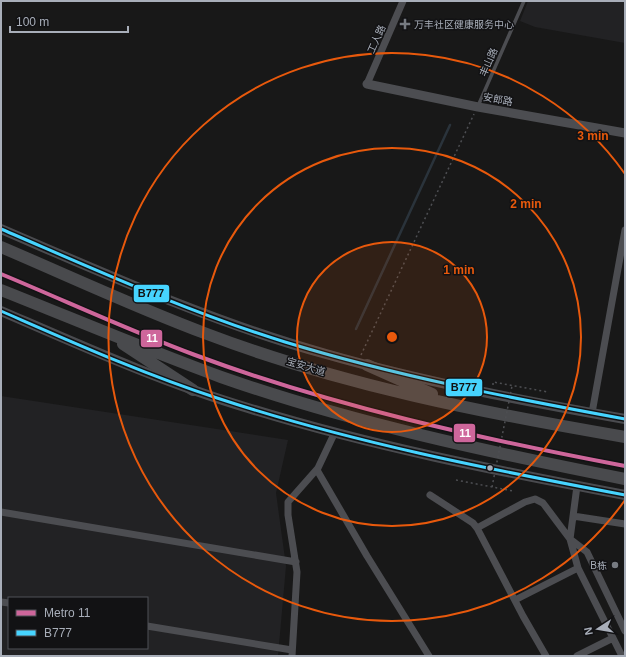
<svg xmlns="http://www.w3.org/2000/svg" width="626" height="657" viewBox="0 0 626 657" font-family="Helvetica,'Noto Sans SC',sans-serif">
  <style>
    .built { fill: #222224; fill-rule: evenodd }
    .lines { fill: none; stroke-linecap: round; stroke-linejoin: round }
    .stream { stroke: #2a333b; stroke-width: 2.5 }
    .path { stroke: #4e4f53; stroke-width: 1.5; stroke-dasharray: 2 3; stroke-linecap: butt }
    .service { stroke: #4c4d51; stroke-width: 3.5 }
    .minor { stroke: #4c4d51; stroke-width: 7 }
    .tertiary { stroke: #4c4d51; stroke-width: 9 }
    .secondary { stroke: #4a4b4f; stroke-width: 10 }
    .primary { stroke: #494a4d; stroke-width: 12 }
    .path-bridge { stroke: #4e4f53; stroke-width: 1.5; stroke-dasharray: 2 3; stroke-linecap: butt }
    .bus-1-casing { stroke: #121214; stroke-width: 6 }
    .bus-1 { stroke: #46d4ff; stroke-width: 3 }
    .metro-1-casing { stroke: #121214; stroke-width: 7 }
    .metro-1 { stroke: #ce669b; stroke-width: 4 }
    .ring { fill: none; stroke: #e8590c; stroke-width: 2 }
    .poi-dot { fill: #767a81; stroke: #121214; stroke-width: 1.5 }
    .bus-dot { fill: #a8aeb9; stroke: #121214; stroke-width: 1.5 }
    .labels { text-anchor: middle; stroke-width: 3; stroke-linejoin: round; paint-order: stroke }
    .poi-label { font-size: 10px; fill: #a8aeb9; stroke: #121214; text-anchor: start }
    .street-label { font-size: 10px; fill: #a8aeb9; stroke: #121214 }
    .centre { fill: #e8590c; stroke: #121214; stroke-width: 2 }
    .ring-label { font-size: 12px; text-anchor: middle; font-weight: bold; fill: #e8590c; stroke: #121214; stroke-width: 3; stroke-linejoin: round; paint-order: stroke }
    .line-badge { stroke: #121214; stroke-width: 1.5 }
    .badge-label { font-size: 11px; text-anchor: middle; font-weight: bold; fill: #fff }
    .pale-badge-label { font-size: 11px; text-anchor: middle; font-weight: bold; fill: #111 }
  </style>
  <rect width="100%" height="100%" fill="#181818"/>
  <!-- built -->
  <path class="built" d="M528 1H625V43L535 27 520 21Z
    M1 396 288 440 276 493 286 566 278 656H1ZM9 598H147V648H9Z"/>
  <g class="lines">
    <!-- stream -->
    <path class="stream" d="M356 329 450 125"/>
    <!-- path -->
    <path class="path" d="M361 355 474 114
      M493 385V382L548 392
      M456 480 513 491"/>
    <!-- service -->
    <path class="service" d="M478 106 524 1"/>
    <!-- minor -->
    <path class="minor" d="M367 84 403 1
      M592 413 625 230
      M317 470 367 556 429 656
      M577 486 570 539 578 568 622 656
      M430 495 473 523 477 528 523 616 546 656
      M1 512 296 562
      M573 516 625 524
      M477 528 525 502 535 499 543 503 570 539 587 552 625 631
      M515 600 578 568
      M1 602 9 603
      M147 626 292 650
      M292 656 297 572 288 515V502L318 468 335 432
      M577 656 613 638"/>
    <!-- tertiary -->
    <path class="tertiary" d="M367 84 478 107 625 133"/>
    <!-- secondary -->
    <path class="secondary" d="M1 229C108 275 214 323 326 354 424 382 525 401 625 419
      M1 311C82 346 164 383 248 408 371 446 498 471 625 495"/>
    <!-- primary -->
    <path class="primary" d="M1 247C69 276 137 308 207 334 341 385 484 413 625 437
      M1 290C74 319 147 350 221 377 352 423 489 452 625 479
      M123 344 193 390
      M367 365 432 394"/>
    <!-- path-bridge -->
    <path class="path-bridge" d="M492 487 512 386"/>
    <!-- bus-1 casing -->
    <g class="bus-1-casing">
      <path id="bus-1" d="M1 229C94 269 188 312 285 342 396 376 511 398 625 419
        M1 311C72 342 143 374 217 398 350 442 488 469 625 495"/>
    </g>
    <!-- bus-1 -->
    <use href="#bus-1" class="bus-1"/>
    <!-- metro-1 casing -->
    <g class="metro-1-casing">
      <path id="metro-1" d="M1 274C66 301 130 331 195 355 332 406 482 439 625 466"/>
    </g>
    <!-- metro-1 -->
    <use href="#metro-1" class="metro-1"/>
  </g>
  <!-- distance rings -->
  <circle cx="392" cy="337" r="95" fill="#e8590c" fill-opacity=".12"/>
  <g class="ring">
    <circle cx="392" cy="337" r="95"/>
    <circle cx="392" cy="337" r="189"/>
    <path d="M625 500A284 284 0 1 1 625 174"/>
  </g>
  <!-- markers -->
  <g class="poi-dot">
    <path d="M403 18h4v4h4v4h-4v4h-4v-4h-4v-4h4z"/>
    <circle cx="615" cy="565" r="4"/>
  </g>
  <circle class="bus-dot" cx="490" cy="468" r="3.5"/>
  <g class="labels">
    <!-- poi labels -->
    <g class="poi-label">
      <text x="414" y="28">万丰社区健康服务中心</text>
      <text x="607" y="569" text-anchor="end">B栋</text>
    </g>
    <!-- street labels -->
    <g class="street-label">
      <text transform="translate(376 39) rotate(-66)" y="4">工人路</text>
      <text transform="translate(488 62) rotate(-67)" y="4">丰山路</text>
      <text transform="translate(498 99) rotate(10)" y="4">安郎路</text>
      <text transform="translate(306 366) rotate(17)" y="4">宝安大道</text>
    </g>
  </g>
  <circle cx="392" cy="337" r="6" class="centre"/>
  <g class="ring-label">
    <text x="593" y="140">3 min</text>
    <text x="526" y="208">2 min</text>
    <text x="459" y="274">1 min</text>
  </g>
  <g class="line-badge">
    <rect x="133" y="284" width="37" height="19" rx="4" fill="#46d4ff"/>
    <rect x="140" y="329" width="23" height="19" rx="4" fill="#ce669b"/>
    <rect x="445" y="378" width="38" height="19" rx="4" fill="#46d4ff"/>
    <rect x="453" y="423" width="23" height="20" rx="4" fill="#ce669b"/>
  </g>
  <g class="badge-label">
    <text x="152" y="342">11</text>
    <text x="465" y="437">11</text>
  </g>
  <g class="pale-badge-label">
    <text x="151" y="297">B777</text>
    <text x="464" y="391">B777</text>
  </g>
  <!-- border -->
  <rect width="626" height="657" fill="none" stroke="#a8aeb9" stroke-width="4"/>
  <!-- legend -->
  <rect x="8" y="597" width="140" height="52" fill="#121214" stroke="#4e5056"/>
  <rect x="16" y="610" width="20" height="6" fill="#ce669b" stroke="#4e5056"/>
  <text x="44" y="617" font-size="12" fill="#a8aeb9">Metro 11</text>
  <rect x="16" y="630" width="20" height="6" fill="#46d4ff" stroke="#4e5056"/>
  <text x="44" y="637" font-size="12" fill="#a8aeb9">B777</text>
  <!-- north arrow -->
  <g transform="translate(598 629) rotate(258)" stroke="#121214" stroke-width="3" paint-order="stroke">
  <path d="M0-3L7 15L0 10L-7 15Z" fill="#a8aeb9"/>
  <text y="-6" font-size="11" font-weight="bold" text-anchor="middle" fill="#a8aeb9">N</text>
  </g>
  <!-- scale -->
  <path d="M10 26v6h118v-6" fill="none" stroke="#a8aeb9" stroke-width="2"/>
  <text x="16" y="26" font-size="12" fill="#a8aeb9" stroke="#121214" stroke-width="3" paint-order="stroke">100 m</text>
</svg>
